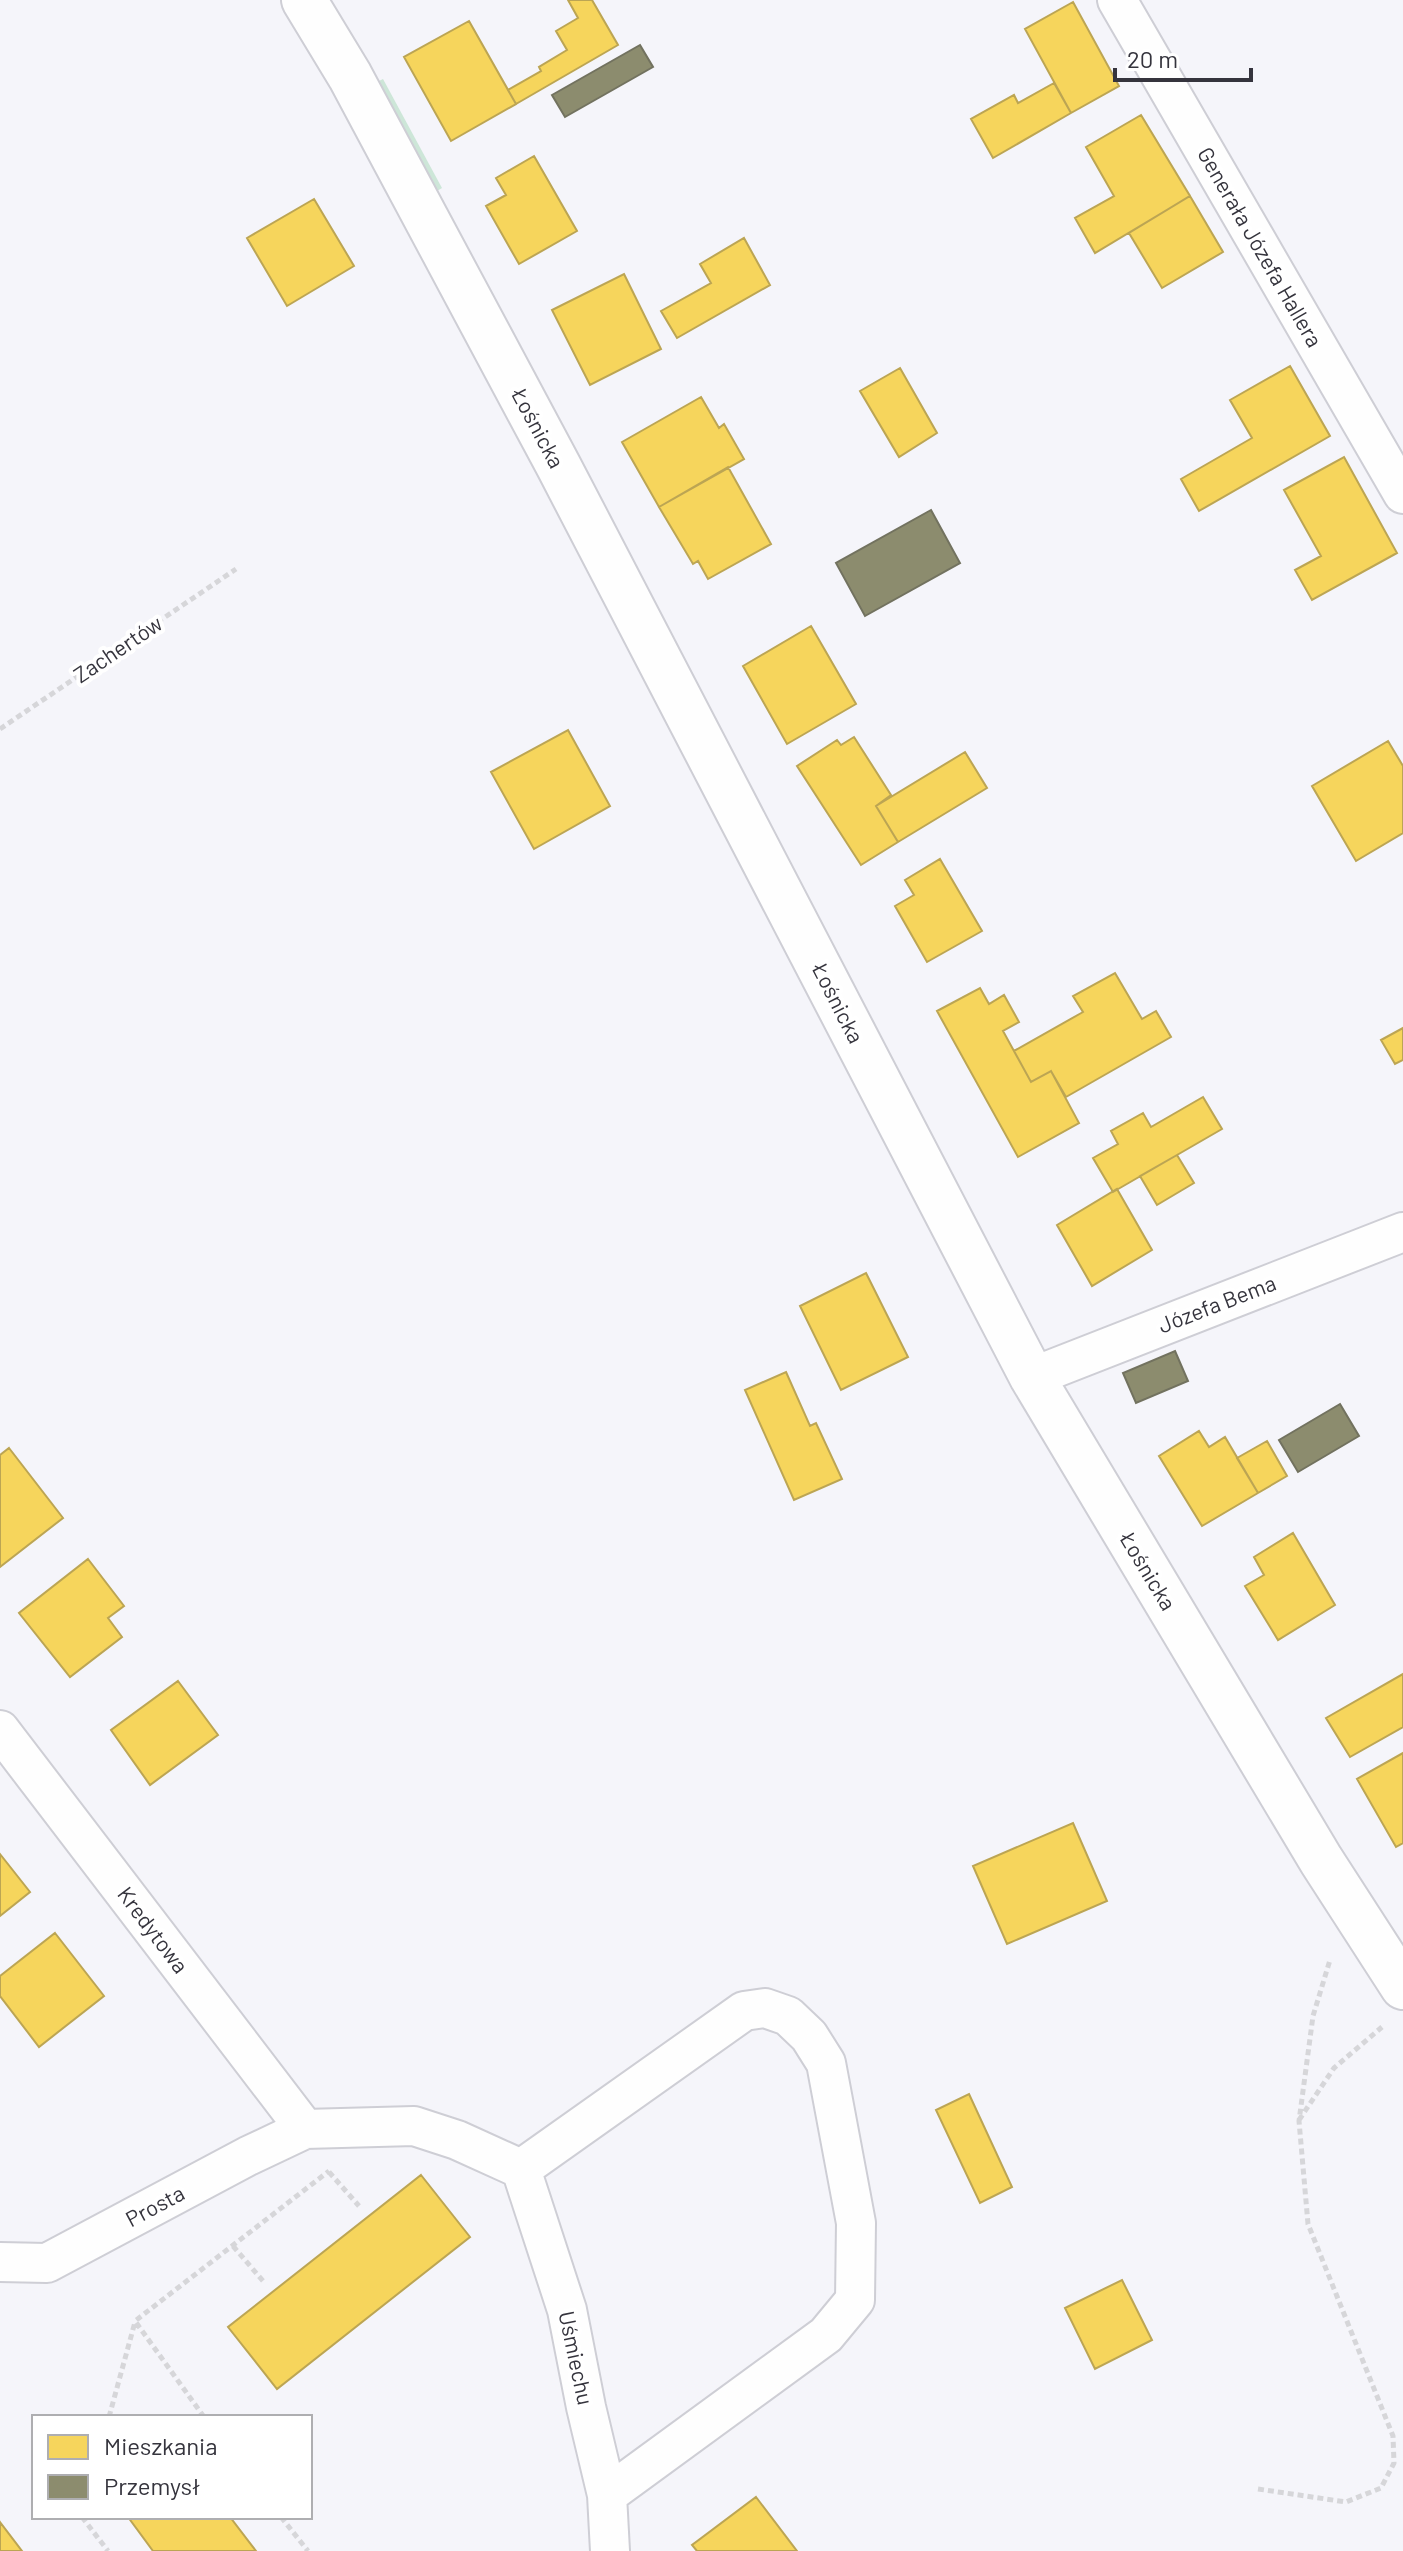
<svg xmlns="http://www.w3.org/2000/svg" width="1403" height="2551" viewBox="0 0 1403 2551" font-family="Barlow,sans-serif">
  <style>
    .green { fill: #cde6d8 }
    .homes { fill: #f6d55c; stroke: #bca553; stroke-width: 2 }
    .industry { fill: #8c8c6e; stroke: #72725f; stroke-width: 2 }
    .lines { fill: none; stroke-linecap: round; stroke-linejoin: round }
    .street-casing { stroke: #ceced5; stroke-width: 42 }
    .secondary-casing { stroke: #ceced5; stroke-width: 48 }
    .path { stroke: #d6d6d9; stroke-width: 5; stroke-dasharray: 6 4; stroke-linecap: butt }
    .street { stroke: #fefefe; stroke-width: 38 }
    .secondary { stroke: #fefefe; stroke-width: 44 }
    .labels { text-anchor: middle; stroke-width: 8; stroke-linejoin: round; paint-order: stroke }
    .street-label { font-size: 22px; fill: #35343d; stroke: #fff }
  </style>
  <rect width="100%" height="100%" fill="#f5f5fa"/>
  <!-- green -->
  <path class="green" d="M383 79 442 188 437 191 377 82Z"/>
  <!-- homes -->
  <path class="homes" d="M568 0H592L618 45 516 104 508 90 541 71 539 67 567 50 556 31 578 18Z
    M1073 2 1119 86 1071 113 1025 29Z
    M469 21 516 104 451 141 404 57Z
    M1054 83 1071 113 993 158 971 119 1014 95 1018 103Z
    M1141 115 1190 196 1095 253 1075 218 1114 196 1086 147Z
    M534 156 577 231 519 264 486 206 506 195 496 178Z
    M1190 196 1223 252 1162 288 1129 233Z
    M314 199 354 266 287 306 247 238Z
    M744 238 770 285 677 338 661 311 711 283 700 264Z
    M624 274 661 349 590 385 552 310Z
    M1290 366 1330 436 1199 511 1181 479 1252 438 1230 400Z
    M900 368 937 433 899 457 860 391Z
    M701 397 719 428 724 424 744 459 659 507 622 442Z
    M1344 457 1397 553 1312 600 1295 570 1321 556 1284 490Z
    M728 467 771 544 708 579 698 561 693 564 659 507Z
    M811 626 856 704 787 744 743 666Z
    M568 730 610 806 534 849 491 772Z
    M854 737 891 795 876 806 898 842 861 865 797 766 837 740 841 745Z
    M1388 741 1403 766V833L1356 861 1312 786Z
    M965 752 987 788 898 842 876 806Z
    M940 859 982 931 927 962 895 906 914 895 905 880Z
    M1115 973 1142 1019 1156 1011 1171 1037 1066 1097 1051 1071 1031 1082 1014 1051 1083 1012 1073 996Z
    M980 988 989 1004 1004 995 1019 1022 1003 1031 1031 1082 1051 1071 1079 1123 1018 1157 937 1011Z
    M1403 1028V1060L1395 1064 1381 1040Z
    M1203 1097 1222 1129 1113 1192 1093 1158 1118 1144 1111 1131 1143 1113 1151 1127Z
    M1177 1155 1194 1183 1157 1205 1140 1176Z
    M1117 1189 1152 1250 1092 1286 1057 1225Z
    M866 1273 908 1357 841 1390 800 1306Z
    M786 1372 810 1426 816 1423 842 1479 794 1500 745 1390Z
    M1199 1431 1209 1447 1225 1437 1258 1493 1202 1526 1159 1456Z
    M1267 1441 1287 1476 1258 1493 1237 1458Z
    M9 1448 63 1518 0 1567V1455Z
    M1293 1533 1335 1605 1278 1640 1245 1586 1264 1575 1254 1557Z
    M88 1559 124 1606 108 1618 122 1637 70 1677 19 1613Z
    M1403 1674V1727L1350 1757 1326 1718Z
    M178 1681 218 1735 150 1785 111 1730Z
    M1403 1753V1843L1396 1847 1357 1779Z
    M1073 1823 1107 1901 1007 1944 973 1866Z
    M0 1854 30 1892 0 1916Z
    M55 1933 104 1996 39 2047 0 1996V1976Z
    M969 2094 1012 2187 980 2203 936 2110Z
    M421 2175 470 2237 277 2389 228 2327Z
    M1122 2280 1152 2340 1095 2369 1065 2308Z
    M756 2497 797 2551H697L692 2545Z
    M128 2517H230L256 2551H153Z
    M0 2522 22 2551H0Z"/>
  <!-- industry -->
  <path class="industry" d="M640 45 653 67 565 117 552 95Z
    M931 510 960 563 865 616 836 563Z
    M1175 1351 1188 1381 1136 1403 1123 1373Z
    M1340 1404 1359 1436 1298 1472 1279 1440Z"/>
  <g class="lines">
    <!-- street casing -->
    <g class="street-casing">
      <path id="street" d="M1117 0 1403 494
        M1032 1377 1403 1232
        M0 1730 305 2129
        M521 2169 744 2011 765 2008 788 2016 809 2036 826 2063 856 2223 855 2300 826 2335 607 2495
        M521 2169 567 2310 586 2407 607 2495 610 2551
        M0 2262 47 2263 248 2156 305 2129 414 2126 457 2140 521 2169"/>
    </g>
    <!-- secondary casing -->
    <g class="secondary-casing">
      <path id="secondary" d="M304 0 350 76 558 465 1032 1377 1321 1860 1403 1987"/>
    </g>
    <!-- path -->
    <path class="path" d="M0 729 236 569
      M1299 2120 1334 2068 1382 2027
      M329 2172 359 2206
      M233 2246 263 2281
      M109 2417 135 2322
      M204 2417 135 2321 329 2171
      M1258 2489 1346 2502 1381 2488 1394 2463 1393 2436 1308 2224 1299 2121 1313 2016 1330 1960
      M82 2517 108 2551
      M281 2517 308 2551"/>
    <!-- street -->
    <use href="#street" class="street"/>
    <!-- secondary -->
    <use href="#secondary" class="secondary"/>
  </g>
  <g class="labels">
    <!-- street labels -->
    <g class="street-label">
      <text transform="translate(1260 247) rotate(60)" y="8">Generała Józefa Hallera</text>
      <text transform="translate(538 428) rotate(62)" y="8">Łośnicka</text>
      <text transform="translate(118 649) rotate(-34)" y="8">Zachertów</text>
      <text transform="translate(838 1003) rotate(63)" y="8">Łośnicka</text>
      <text transform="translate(1217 1304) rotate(-21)" y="8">Józefa Bema</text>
      <text transform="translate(1148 1571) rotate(59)" y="8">Łośnicka</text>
      <text transform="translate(153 1930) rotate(53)" y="8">Kredytowa</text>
      <text transform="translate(155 2206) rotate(-28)" y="8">Prosta</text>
      <text transform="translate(576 2358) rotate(78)" y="8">Uśmiechu</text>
    </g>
  </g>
  <!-- legend -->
  <rect x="32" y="2415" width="280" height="104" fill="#ffffff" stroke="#aeaeb1" stroke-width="2"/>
  <rect x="48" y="2435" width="40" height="24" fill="#f6d55c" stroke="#aeaeb1" stroke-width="2"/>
  <text x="104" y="2455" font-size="24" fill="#35343d">Mieszkania</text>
  <rect x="48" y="2475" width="40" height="24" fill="#8c8c6e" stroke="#aeaeb1" stroke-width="2"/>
  <text x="104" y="2495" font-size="24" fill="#35343d">Przemysł</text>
  <!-- scale -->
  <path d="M1115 68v12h136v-12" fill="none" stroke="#35343d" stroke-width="4"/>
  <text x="1127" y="68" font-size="24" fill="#35343d" stroke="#ffffff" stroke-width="6" paint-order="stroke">20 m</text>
</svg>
